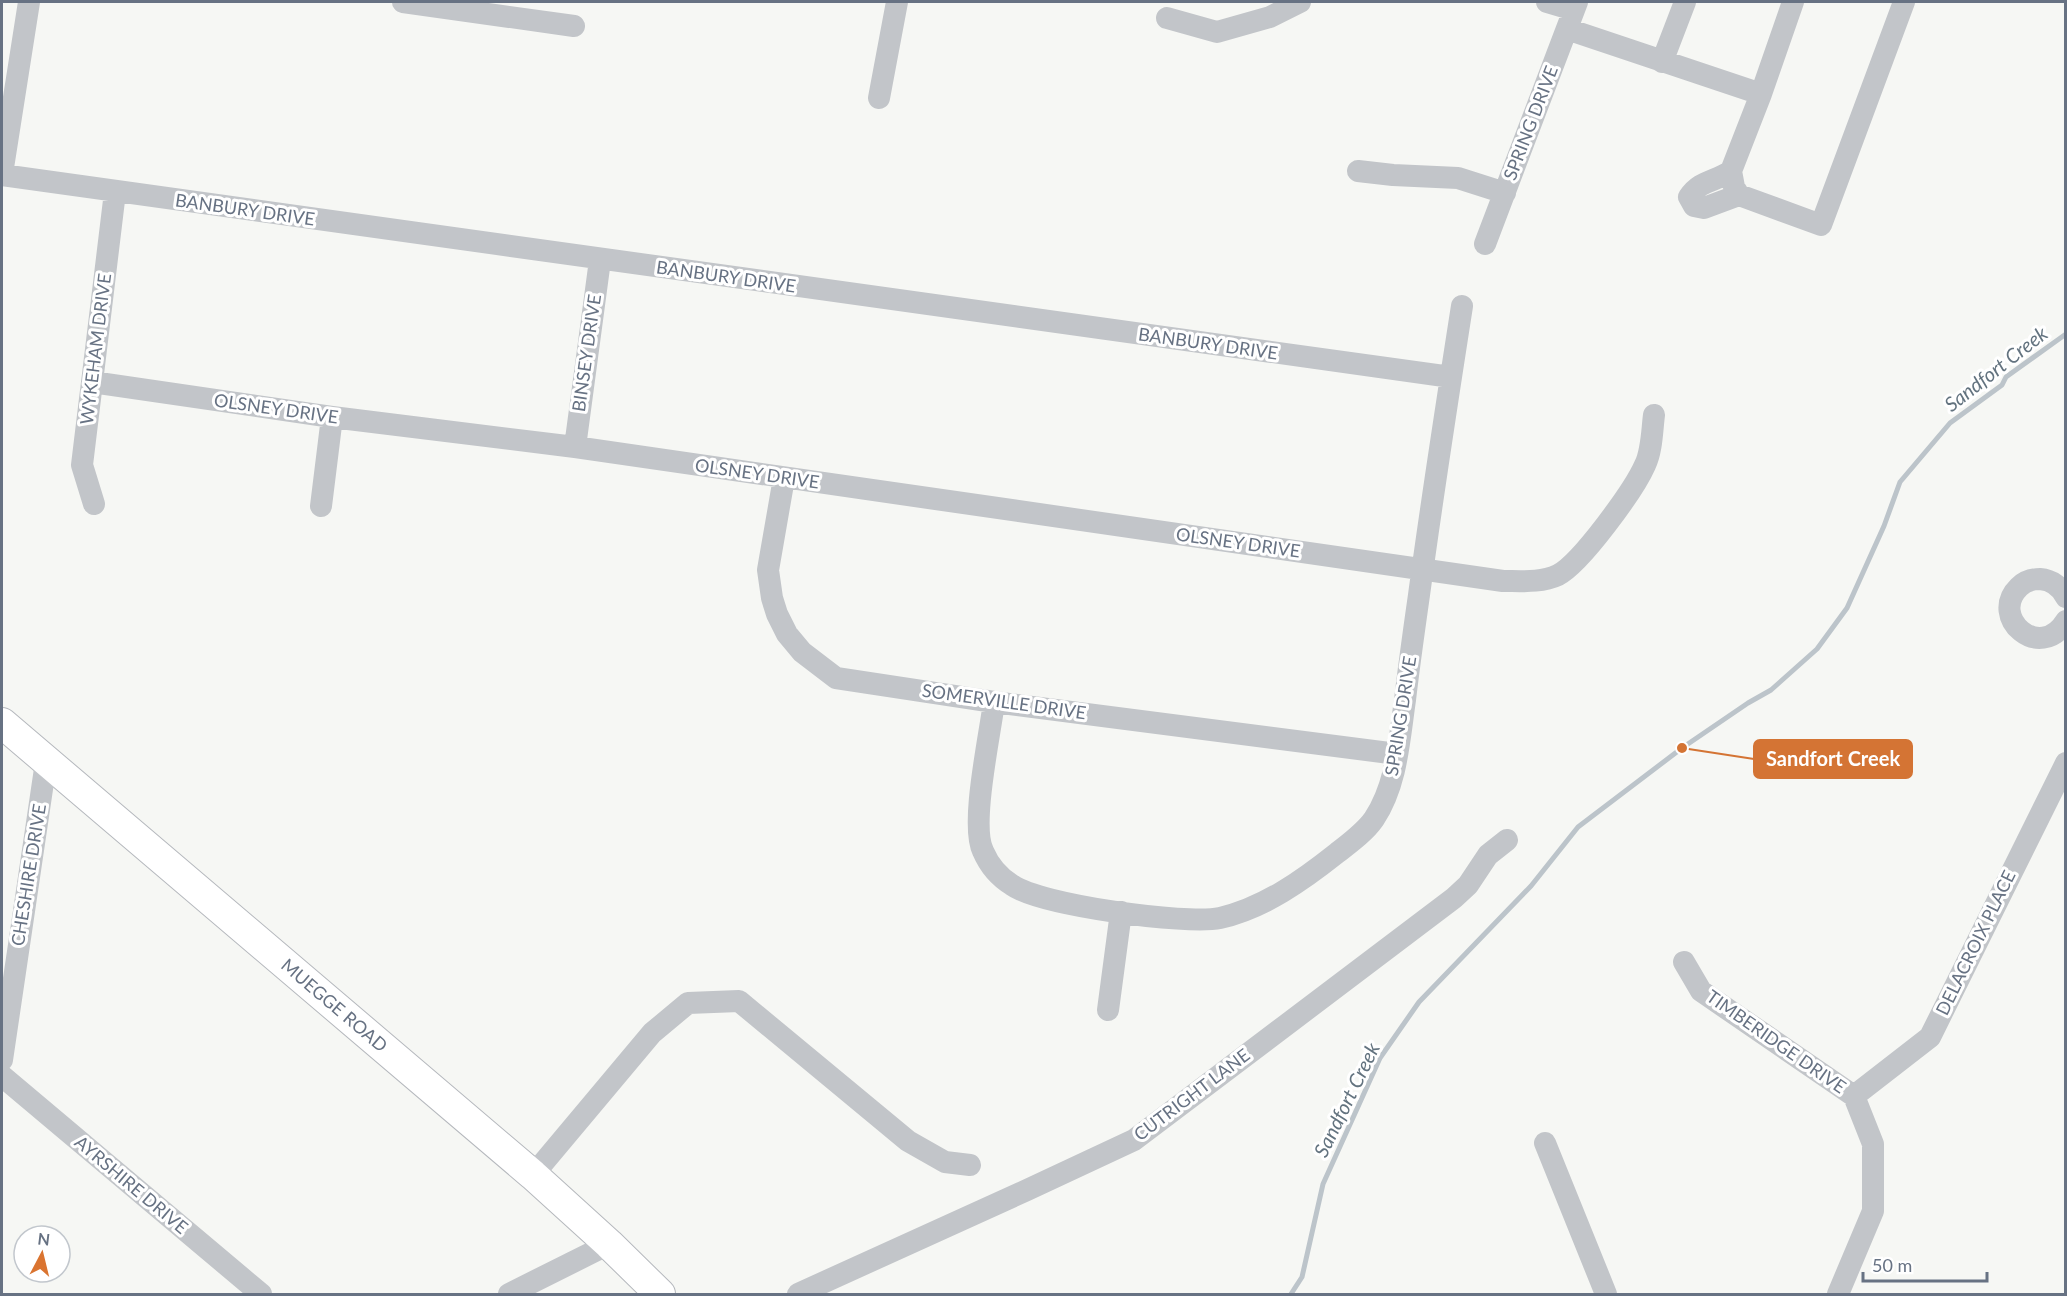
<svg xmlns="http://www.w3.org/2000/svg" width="2067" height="1296" viewBox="0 0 2067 1296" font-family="Lato,sans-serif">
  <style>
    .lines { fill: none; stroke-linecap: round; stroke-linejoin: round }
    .stream { stroke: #bcc4ca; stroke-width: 5 }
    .major-casing { stroke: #b5b8bd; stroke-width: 32 }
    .minor { stroke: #c2c5c9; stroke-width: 22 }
    .major { stroke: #fff; stroke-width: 30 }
    .labels { text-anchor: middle; stroke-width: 6; stroke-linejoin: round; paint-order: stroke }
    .street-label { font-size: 18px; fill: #677283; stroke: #fff }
    .water-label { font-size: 20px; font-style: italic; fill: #63737f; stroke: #fff }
    .leader { fill: none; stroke: #d47434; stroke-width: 2 }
    .callout-dot { fill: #d47434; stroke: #fff; stroke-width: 2 }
    .callout { fill: #d47434; stroke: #d47434; stroke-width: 2 }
    .callout-label { font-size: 20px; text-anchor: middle; font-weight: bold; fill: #fff }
  </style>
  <rect width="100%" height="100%" fill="#f6f7f4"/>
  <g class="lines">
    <!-- stream -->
    <path class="stream" d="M1291 1294 1302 1277 1323 1184 1380 1058 1419 1002 1531 886 1578 827 1682 748 1748 703 1771 690 1817 649 1847 608 1884 526 1900 482 1950 423 2002 385 2006 377 2066 334"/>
    <!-- major casing -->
    <g class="major-casing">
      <g id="major">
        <path id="s1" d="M2 723 533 1175 609 1244 660 1294"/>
      </g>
    </g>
    <!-- minor -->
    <path class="minor" d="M403 2 574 26
      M1547 2 1574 10
      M1793 2 1761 94 1731 171 1734 187 1739 195 1821 225 1904 2
      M1167 18 1217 32 1270 17 1300 2
      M1567 29 1761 94
      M1662 62 1685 2
      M879 98 897 2
      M1358 171 1393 175 1458 178 1505 193
      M1731 171C1715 182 1700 180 1689 197L1694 206 1704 208 1739 195
      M2 174 29 2
      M2 175 1451 377
      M1485 244 1577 2
      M92 382 332 417 575 447 1503 581C1521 581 1541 583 1558 575 1581 563 1634 490 1645 465 1652 451 1652 430 1654 415
      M575 447 600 260
      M784 478 768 570 772 598 777 614 787 634 802 652 836 678 994 702 1397 754
      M94 504 82 465 115 192
      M321 506 332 417
      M2066 597C2061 587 2052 580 2040 579 2032 579 2024 582 2019 587 1988 617 2040 663 2066 621
      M994 702C990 735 970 825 983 851 989 865 999 877 1012 885 1040 905 1186 925 1220 918 1264 908 1303 880 1337 853 1350 843 1365 832 1374 819 1397 784 1399 741 1405 700 1409 665 1414 630 1419 595 1432 498 1447 402 1462 306
      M1684 962 1701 991 1854 1096 1873 1144V1211L1838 1294
      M1108 1010 1121 912
      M2 1060 46 762
      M2 1076 261 1294
      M1854 1096 1930 1037 2066 763
      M1545 1143 1606 1294
      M533 1175 652 1033 688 1003 739 1001 908 1141 945 1162 970 1165
      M509 1294 609 1244
      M798 1294 1027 1190 1134 1140 1454 898 1468 885 1488 855 1507 840"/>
    <!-- major -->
    <use href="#major" class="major"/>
  </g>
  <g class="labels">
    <!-- street labels -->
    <g class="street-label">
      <text transform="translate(1531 123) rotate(-69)" y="6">SPRING DRIVE</text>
      <text transform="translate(245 210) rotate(8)" y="6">BANBURY DRIVE</text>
      <text transform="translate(726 277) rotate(8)" y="6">BANBURY DRIVE</text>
      <text transform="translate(1208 344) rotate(8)" y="6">BANBURY DRIVE</text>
      <text transform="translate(96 349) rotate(-83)" y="6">WYKEHAM DRIVE</text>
      <text transform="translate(587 353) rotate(-82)" y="6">BINSEY DRIVE</text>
      <text transform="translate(276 409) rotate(8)" y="6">OLSNEY DRIVE</text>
      <text transform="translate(757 474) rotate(8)" y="6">OLSNEY DRIVE</text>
      <text transform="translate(1238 543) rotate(8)" y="6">OLSNEY DRIVE</text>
      <text transform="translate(1004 702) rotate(8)" y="6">SOMERVILLE DRIVE</text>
      <text transform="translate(1401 716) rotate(-81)" y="6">SPRING DRIVE</text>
      <text transform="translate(29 875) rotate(-81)" y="6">CHESHIRE DRIVE</text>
      <text transform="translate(1976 943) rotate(-64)" y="6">DELACROIX PLACE</text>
      <text dy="6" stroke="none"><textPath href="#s1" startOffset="436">MUEGGE ROAD</textPath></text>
      <text transform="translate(1776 1042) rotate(35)" y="6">TIMBERIDGE DRIVE</text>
      <text transform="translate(1192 1095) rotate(-37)" y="6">CUTRIGHT LANE</text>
      <text transform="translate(131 1185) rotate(40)" y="6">AYRSHIRE DRIVE</text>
    </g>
    <!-- water labels -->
    <g class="water-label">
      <text transform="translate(1996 369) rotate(-38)" y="7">Sandfort Creek</text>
      <text transform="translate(1347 1100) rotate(-64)" y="7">Sandfort Creek</text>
    </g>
  </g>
  <!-- callouts -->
  <path class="leader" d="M1682 748L1754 759"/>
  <circle class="callout-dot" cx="1682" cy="748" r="6"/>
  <rect class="callout" x="1754" y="740" width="158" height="38" rx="6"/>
  <g class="callout-label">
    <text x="1833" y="766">Sandfort Creek</text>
  </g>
  <!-- border -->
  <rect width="2067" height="1296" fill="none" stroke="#677283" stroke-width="6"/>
  <!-- north arrow -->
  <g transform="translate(42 1254) rotate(7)"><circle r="28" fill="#ffffff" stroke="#c2c7cd" stroke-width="1.5"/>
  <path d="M0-4.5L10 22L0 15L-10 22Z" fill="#da7430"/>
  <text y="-9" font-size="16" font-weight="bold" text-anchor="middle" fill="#677283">N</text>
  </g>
  <!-- scale -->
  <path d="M1863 1272v9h124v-9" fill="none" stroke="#677283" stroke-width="3"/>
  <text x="1872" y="1272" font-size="18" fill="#677283" stroke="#ffffff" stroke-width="4.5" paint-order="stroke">50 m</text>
</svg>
